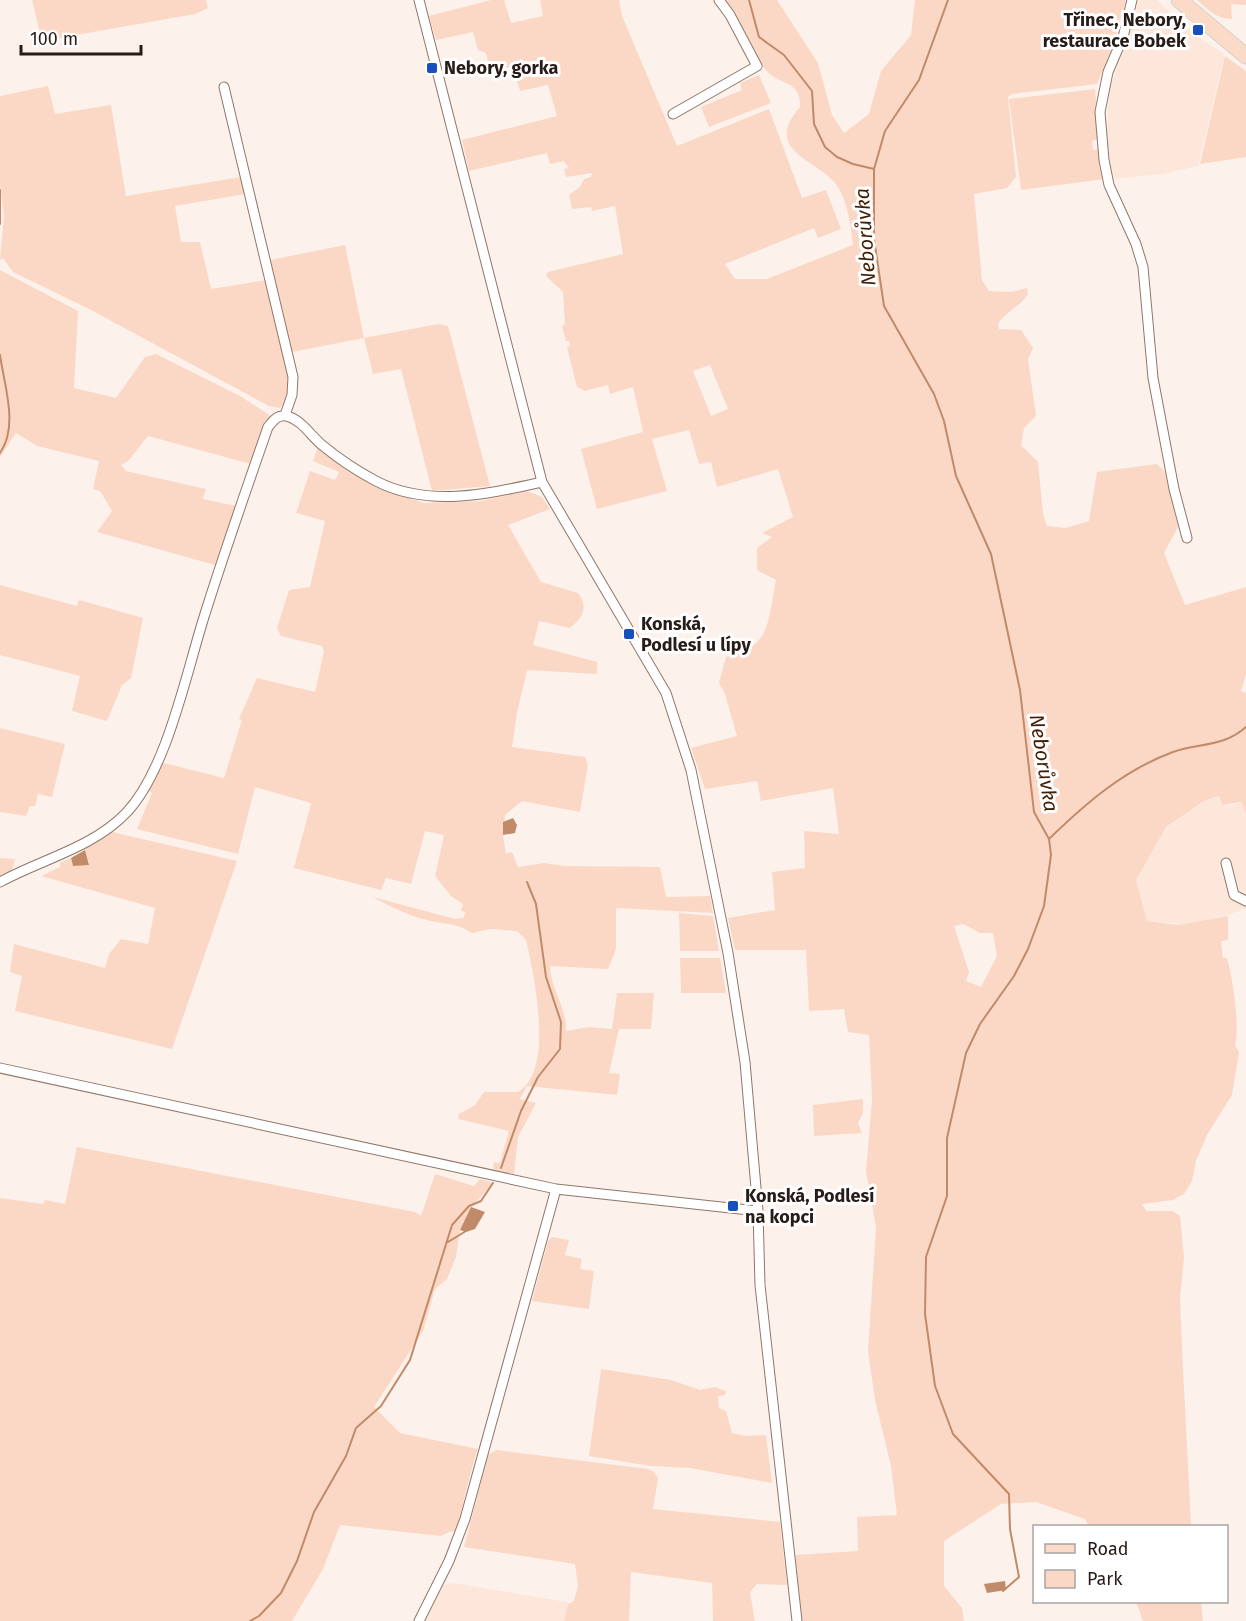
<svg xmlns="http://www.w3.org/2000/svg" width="1246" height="1621" viewBox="0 0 1246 1621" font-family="'Fira Sans',sans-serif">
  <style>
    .built { fill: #fde7da }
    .green { fill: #fbd8c5; fill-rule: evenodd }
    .water { fill: #c18a69 }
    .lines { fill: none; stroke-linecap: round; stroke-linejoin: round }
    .stream { stroke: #c18a69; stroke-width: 2 }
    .street-casing { stroke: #907668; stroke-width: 11 }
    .primary-casing { stroke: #d4d2d1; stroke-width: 17 }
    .street { stroke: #fff; stroke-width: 9 }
    .primary { stroke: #fbdac8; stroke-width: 15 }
    .poi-dot { fill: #1550bc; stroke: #fff; stroke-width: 2 }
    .labels { text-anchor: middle; stroke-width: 6; stroke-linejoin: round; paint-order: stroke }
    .poi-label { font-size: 18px; font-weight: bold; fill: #271c17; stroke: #fff; text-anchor: start }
    .water-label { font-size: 20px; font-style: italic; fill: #421e04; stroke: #fff }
  </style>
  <rect width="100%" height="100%" fill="#fdf1eb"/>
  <!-- built -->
  <path class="built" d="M1139 0H1157L1193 34 1223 53 1224 57 1198 166 1163 174 1111 179 1107 131 1109 90 1131 30Z
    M1219 796 1226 806 1242 802 1246 813V908L1226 916 1185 924 1147 921 1136 880 1166 827 1204 801Z
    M454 1583 566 1602 568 1604 564 1621H423L443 1585Z"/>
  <!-- green -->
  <path class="green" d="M32 0H206L208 8 195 14 42 41Z
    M491 0H504L511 23 543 16 540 0H619L622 16 677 146 769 109 802 198 826 190 841 229 818 238 814 228 725 264 735 279H767L853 245C851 227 848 203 838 187 821 160 760 152 800 107 801 79 778 86 765 69 748 49 740 21 724 0H777L818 63 832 115 844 133 869 114 881 71 911 35 915 0H1126L1114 42 1097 84 1012 94 1008 97 1016 177 1007 188 974 194 982 280 989 291 1011 292 1027 288 1028 294C1020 307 1006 311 998 324L999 329 1021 330 1033 348 1028 359 1036 416 1024 428 1021 445 1038 462 1043 514 1047 526 1066 528 1089 521 1097 472 1157 464 1165 472 1178 527 1164 553 1185 605 1246 587V674L1241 691 1246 693V813L1241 802 1222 805 1219 796 1204 801 1166 827 1136 880 1147 921 1178 925 1228 916V940L1221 941 1223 958H1227C1233 980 1240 1025 1235 1046L1239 1052 1232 1095 1207 1135 1196 1161 1192 1181 1184 1194 1173 1200 1142 1204 1146 1211H1173L1180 1216 1184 1258 1180 1298 1183 1368 1191 1526H1089L1085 1519 1036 1502 1001 1504 944 1541V1586L962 1608 964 1621H802L795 1555 858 1551 857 1517 897 1515 891 1466 875 1400 868 1351 876 1227 866 1171 872 1099 869 1035 848 1032 844 1009 809 1011 806 950H735L728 918 775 910 772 872 805 868 804 831 839 834 833 788 761 801 757 781 705 789 691 748 737 736 725 694 719 683 726 657C737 653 752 649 760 639 771 625 772 597 776 580L757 570V548L772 537 762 533 793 517 778 469 717 487 711 462 699 464 689 430 652 439 667 491 597 509 581 449 643 432 633 387 610 394 608 385 585 391 577 387 567 347 570 346 569 341H566L562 326 565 324 563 292 546 276 548 272 623 254 615 206 592 211 591 207 572 209 569 195 580 187 584 179 591 177 592 173 566 177 564 169 569 168 564 161 550 164 547 153 469 171 462 140 557 116 548 85 520 91 513 66 482 75 481 69 489 66 486 53 478 50 473 32 436 40 429 16ZM710 365 728 409 711 416 693 371ZM963 924 980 933H993L997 956 981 987 966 981 969 972 954 926Z
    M1197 0H1246V5L1231 4 1232 19C1218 20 1207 9 1197 0Z
    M1225 56 1246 71V157L1200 164Z
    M759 75 771 103 709 127 701 107 742 90 740 83Z
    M48 86 55 114 111 105 126 196 241 177 245 194 175 206 181 242H200L211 289 267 280 291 383 287 399 280 408 269 406 89 309 13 272 3 258 0 260 4 216 0 184V96Z
    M1095 89 1099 139 1092 141 1093 150 1100 149 1105 179 1021 190 1009 99Z
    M345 245 364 338 438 324 448 326 490 486 432 491 401 369 373 374 364 338 292 352 270 260Z
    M0 270 78 311 74 388 116 398 145 357 156 354 240 396 271 416 264 425 251 464 148 436 128 461 121 465 126 471 206 489 203 499 236 506 215 565 97 532 112 511 100 491 93 489 99 461 37 446 16 433 0 457Z
    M318 446 348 471 377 487 424 503 481 501 527 491 542 497 550 509 508 525 541 582 578 593C589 607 583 618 570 628L539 621 533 645 597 662V674L527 670 517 713 512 747 585 757 588 765 580 812 522 801 505 815 503 835 506 854 512 852 518 867 544 863 565 866 660 867 666 897 710 896 713 913 616 908V949L608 969 550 966C550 988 567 1007 566 1031L589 1027 612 1029 617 993H654L651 1029H619L609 1073 620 1074 617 1095 527 1086 520 1099 536 1103 518 1137 514 1174 493 1169 494 1162 500 1163 509 1131 458 1119 459 1114 475 1105 484 1092H518C555 1071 534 975 526 940L517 931 491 929 472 933C458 924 447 924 431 921 411 917 391 907 373 897L455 919 463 918 466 912 461 911 463 904 451 896 435 876 444 835 425 831 411 884 386 878 381 890 294 868 311 803 255 787 238 854 137 829 152 793 147 789 159 765 164 763 224 778 242 720 239 719 257 678 315 692 324 651 322 646 281 636 277 628 289 590 310 587 325 521 296 513 310 471 335 480 339 472 313 461Z
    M0 585 77 606 79 600 143 618 131 678 122 685 107 721 72 711 80 676 0 655Z
    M0 728 65 744 52 797 38 794 35 806H30L26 816 0 812Z
    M112 832 237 861 172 1049 15 1011 22 976 10 972 14 944 105 968 109 954 121 939 148 944 155 908 41 876 60 867V863L71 858 73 866 89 864 85 849Z
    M0 858 15 859 12 870 0 875Z
    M679 913 713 916 719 951H680Z
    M680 958H720L726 993H681Z
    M863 1099V1113L858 1123 862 1133 814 1136 813 1105Z
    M77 1147 415 1212 421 1216 435 1174 474 1186 480 1179 494 1183 471 1207 460 1230 456 1257 447 1279 435 1289 423 1331 374 1407 400 1433 478 1449C468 1477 464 1504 456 1532L451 1531 441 1536 340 1525 323 1569 292 1621H0V1198L43 1204 45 1200 65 1204Z
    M552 1237 569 1240 565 1255 582 1259 580 1269 594 1271 589 1309 532 1301 548 1241Z
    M601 1369 671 1380 700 1390 715 1387 726 1391 725 1395 718 1396 719 1408 726 1411 732 1433 746 1436 766 1435 772 1483 690 1468 651 1466 589 1456Z
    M497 1450 648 1469 653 1471 658 1478 653 1509 780 1522 787 1585 757 1584 750 1592 755 1621H713L712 1583 631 1572 629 1621H564L568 1604 574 1601 578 1586 575 1564 464 1547 488 1455Z
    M1136 1602H1201L1203 1621H1143Z"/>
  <!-- water -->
  <path class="water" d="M513 818 517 825 515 833 503 835V822Z
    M85 850 89 865 73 866 71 858Z
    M471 1207 485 1212 475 1229 466 1232 460 1230Z
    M1005 1581 1006 1590 987 1593 984 1584Z"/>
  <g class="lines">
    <!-- stream -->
    <path class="stream" d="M749 0 759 37 784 55 812 91 814 124 825 147 837 157 853 164 874 169V239L884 306 934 394 944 421 956 476 991 554 1020 690 1034 812 1049 839 1051 855 1044 906 1028 949 1014 976 980 1024 966 1053 947 1138V1196L926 1257 925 1314 935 1386 953 1434 1009 1494 1010 1529 1019 1577 1003 1591
      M874 169 885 131 919 80 948 0
      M0 190V224
      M0 355C4 385 19 426 0 453
      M1049 839C1086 803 1124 770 1173 752 1199 743 1224 747 1246 727
      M501 1168 521 1111 538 1077 560 1049 561 1022 546 977 536 904 527 882
      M448 1242 466 1231
      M250 1621 259 1616 281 1593 297 1561 314 1512 346 1456 356 1428 381 1406 410 1360 452 1225 469 1206 481 1201 493 1183"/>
    <!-- street casing -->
    <g class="street-casing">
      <path id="street" d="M419 0 542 482 666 693 691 770 728 953 745 1062 758 1211 760 1285 797 1621
        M1132 0 1123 37 1108 72 1100 112 1104 160 1109 185 1136 244 1143 267 1153 378 1174 489 1187 538
        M224 87 293 377 292 395 285 415
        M673 114 757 66 730 15 719 0
        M1226 863 1234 895 1246 901
        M0 882C42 859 93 848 127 812 167 769 186 674 204 617 224 553 246 490 268 427 273 421 278 414 286 416 301 419 311 436 322 445 339 459 357 471 376 481 428 508 488 494 542 482
        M0 1068 556 1189 758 1211
        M419 1621 449 1561 465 1519 556 1189"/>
    </g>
    <!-- primary casing -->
    <g class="primary-casing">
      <path id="primary" d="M1179 0 1246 56"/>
    </g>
    <!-- street -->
    <use href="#street" class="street"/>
    <!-- primary -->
    <use href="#primary" class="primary"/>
  </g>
  <!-- markers -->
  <g class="poi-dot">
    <rect x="1192" y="24" width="12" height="12" rx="3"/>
    <rect x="426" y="62" width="12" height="12" rx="3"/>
    <rect x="623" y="628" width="12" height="12" rx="3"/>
    <rect x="727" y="1200" width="12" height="12" rx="3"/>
  </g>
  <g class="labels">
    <!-- poi labels -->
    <g class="poi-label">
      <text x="1186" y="26" text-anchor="end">Třinec, Nebory,<tspan x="1186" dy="21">restaurace Bobek</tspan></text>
      <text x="444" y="74">Nebory, gorka</text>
      <text x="641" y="630">Konská,<tspan x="641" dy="21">Podlesí u lípy</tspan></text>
      <text x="745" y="1202">Konská, Podlesí<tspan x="745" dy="21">na kopci</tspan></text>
    </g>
    <!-- water labels -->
    <g class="water-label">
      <text transform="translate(865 237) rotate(-94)" y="7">Neborůvka</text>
      <text transform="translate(1044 763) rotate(81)" y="7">Neborůvka</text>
    </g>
  </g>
  <!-- legend -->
  <rect x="1033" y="1525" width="195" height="78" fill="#ffffff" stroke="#a9a4a2" stroke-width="1.5"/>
  <rect x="1045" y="1544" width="30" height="9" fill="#fbdac8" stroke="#a9a4a2" stroke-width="1.5"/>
  <text x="1087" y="1555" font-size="18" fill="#271c17">Road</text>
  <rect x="1045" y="1570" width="30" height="18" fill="#fbd8c5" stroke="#a9a4a2" stroke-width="1.5"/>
  <text x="1087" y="1585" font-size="18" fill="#271c17">Park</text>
  <!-- scale -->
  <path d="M21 45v9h120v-9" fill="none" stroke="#271c17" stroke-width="3"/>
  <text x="30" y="45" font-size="18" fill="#271c17" stroke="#ffffff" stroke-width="4.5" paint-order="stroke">100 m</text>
</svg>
